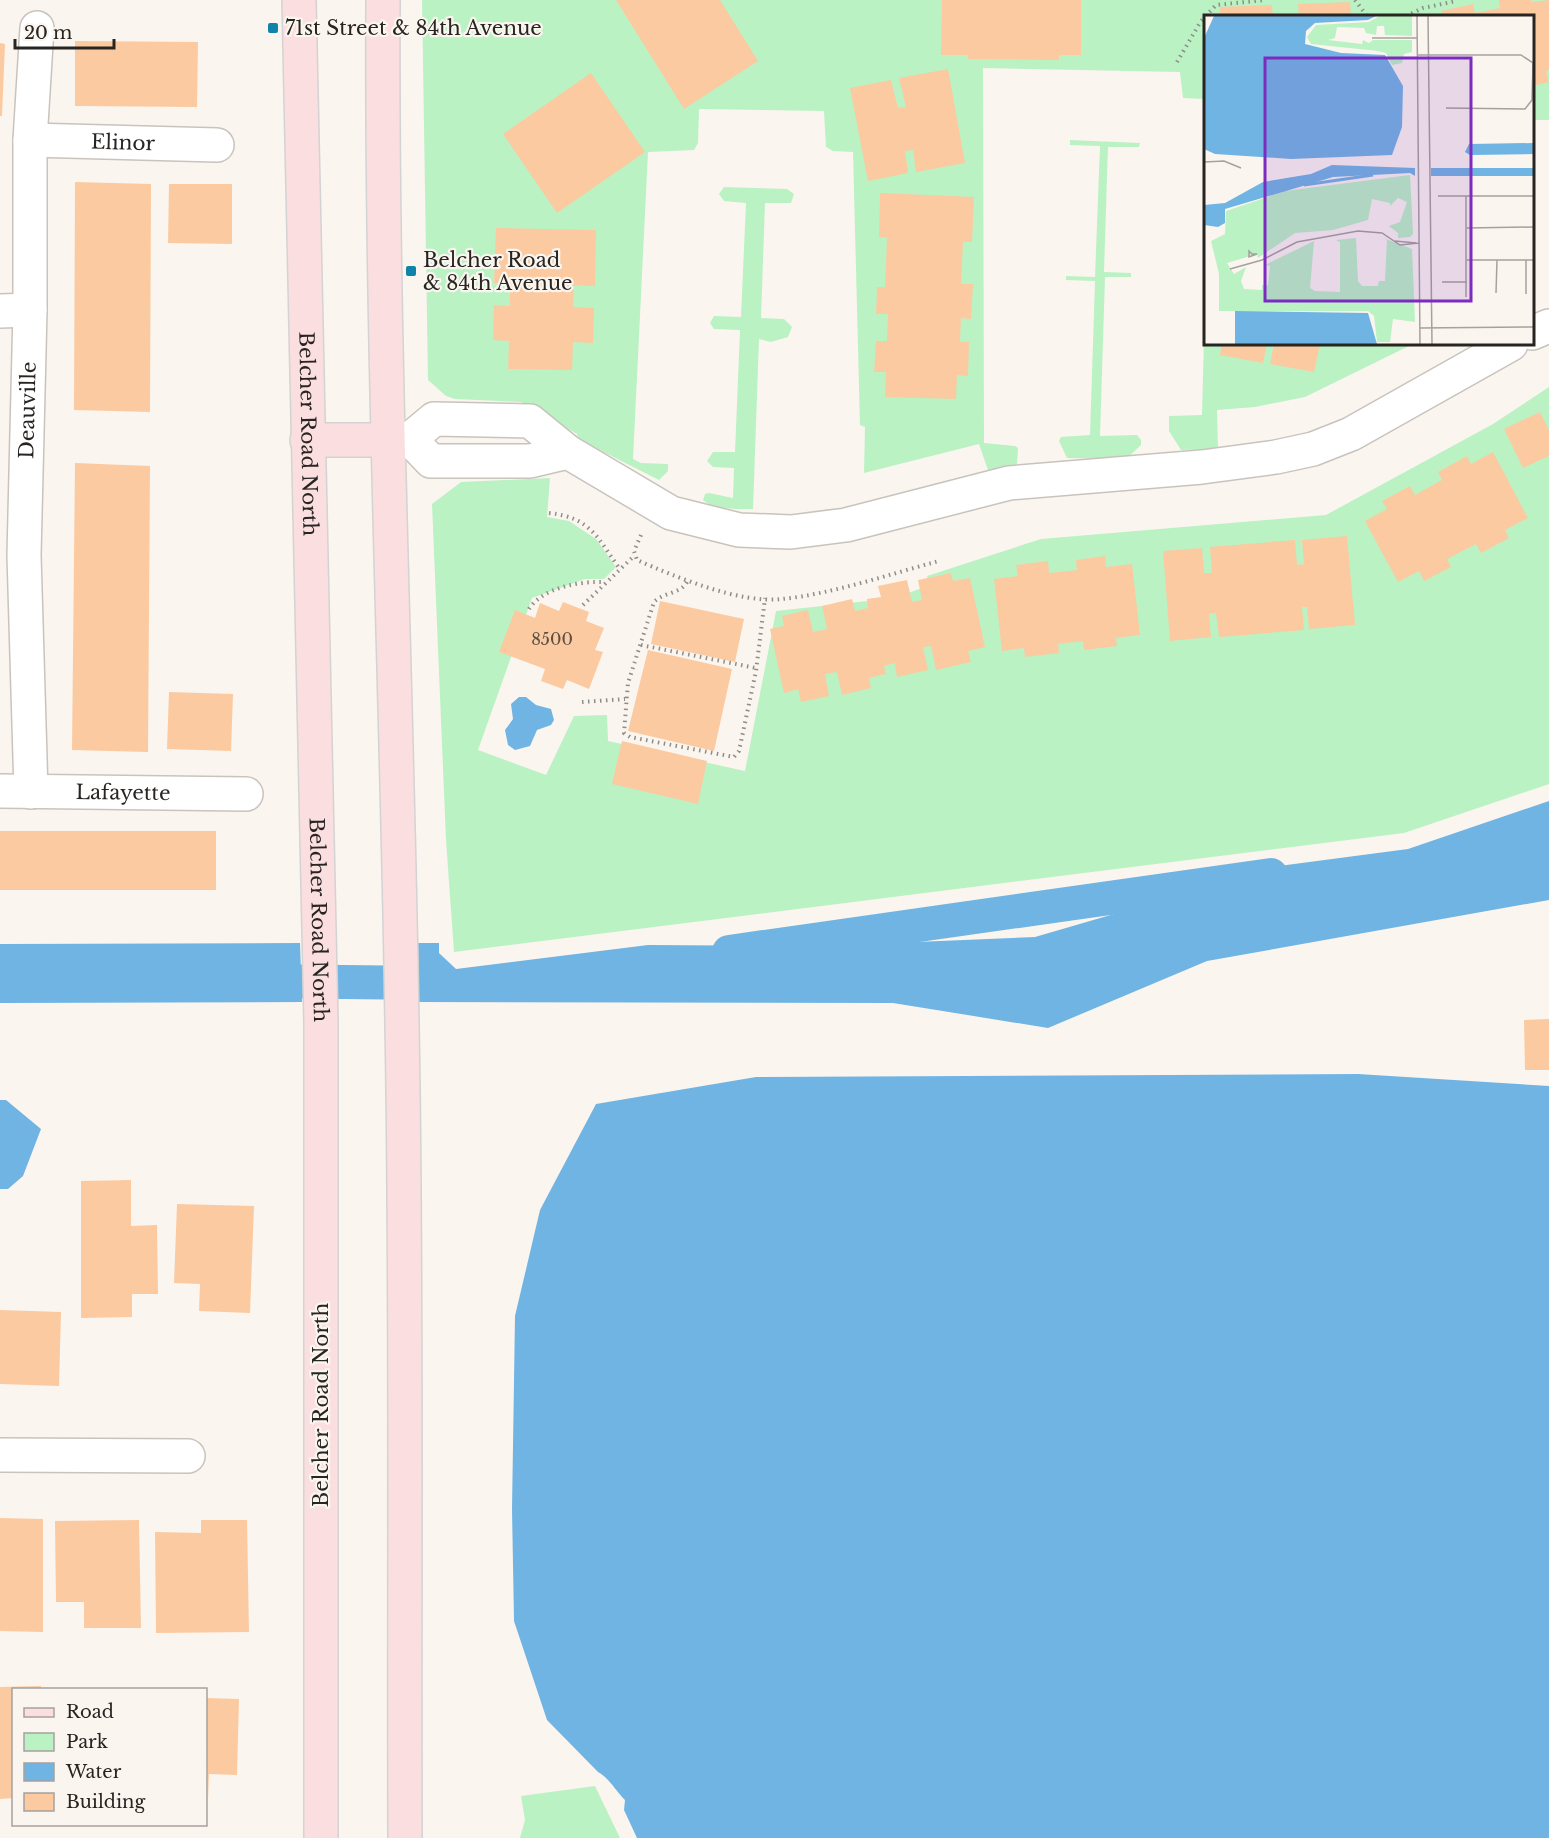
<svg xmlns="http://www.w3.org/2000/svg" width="1549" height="1838" viewBox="0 0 1549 1838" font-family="'Libre Baskerville',serif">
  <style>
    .green { fill: #baf2c4 }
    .water { fill: #70b4e3 }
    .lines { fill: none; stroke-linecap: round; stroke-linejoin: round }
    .canal { stroke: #70b4e3; stroke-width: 34 }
    .building { fill: #fbcaa1 }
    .minor-casing { stroke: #c9c3bd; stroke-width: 36 }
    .major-casing { stroke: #d4d3d3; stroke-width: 36 }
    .path { stroke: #908c88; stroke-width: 4; stroke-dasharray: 1.5 4.5; stroke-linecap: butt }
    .minor { stroke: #fff; stroke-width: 33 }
    .major { stroke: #fadee0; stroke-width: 33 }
    .poi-dot { fill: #1083a9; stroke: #fbf5ef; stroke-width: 2 }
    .labels { text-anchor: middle; stroke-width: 4.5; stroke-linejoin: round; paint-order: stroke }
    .number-label { font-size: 16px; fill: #5c4e42 }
    .poi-label { font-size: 20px; fill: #272422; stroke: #fbf5ef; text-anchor: start }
    .street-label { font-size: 20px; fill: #272422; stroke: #fbf5ef }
    .inset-river { fill: none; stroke: #70b4e3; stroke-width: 3 }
    .inset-road { fill: none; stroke: #a6a19d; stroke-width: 1.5 }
    .view { fill: #7b2cbf; fill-opacity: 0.15; stroke: #7b2cbf; stroke-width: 3 }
    .inset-edge { fill: none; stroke: #272422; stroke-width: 3 }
  </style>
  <rect width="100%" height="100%" fill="#fbf5ef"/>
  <!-- green -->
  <path class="green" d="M422 0H1549V120H1533L1532 16H1206L1205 99 1183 98 1180 72 983 68 984 443 1015 446 1018 448 1017 464 989 473 979 444 864 473 865 427 860 425 853 152 833 151 826 147 824 111 699 109 698 143 694 150 648 152 633 459 641 463 668 464V471L659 480 578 439 577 434 521 402 455 399 446 396 428 380Z
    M1070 140 1140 143 1139 147H1108L1104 272 1131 273V277H1105L1100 436 1137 435 1141 440V445L1126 459 1067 458 1059 441 1061 437 1090 435 1095 281 1066 280V276L1095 277 1100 146 1070 145Z
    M724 187 787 189 794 194 791 203H765L761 318 784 319 792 327 788 337 771 342 759 339 753 509C738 509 713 510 703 500L705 494 709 493 733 498 734 468 713 467 707 461 713 452H735L740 330 714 329 710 323 714 316 741 317 746 203 724 201 719 194Z
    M1205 299 1206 344H1413L1305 397 1255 407 1217 410 1218 449 1181 450 1169 431V416L1202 415Z
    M1549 387V784L1404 833 454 952 446 840 432 504 461 482 550 478 547 517 569 521 596 539 616 567 604 579H585L532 598 478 750 546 775 574 716 607 715 608 741 745 771 776 611 895 598 930 585 927 576 1041 539 1326 515 1493 424Z
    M595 1786 620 1838H520L525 1820 521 1796Z"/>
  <!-- water -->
  <path class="water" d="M519 697H526L536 705 551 709 554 720 551 725 537 730 530 746 515 750 508 745 505 730 513 719 511 704Z
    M1549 801V900L1207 961 1048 1028 893 1003 419 1002 418 943H439V953L456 969 648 945 820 946 1035 937 1279 866 1408 849Z
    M300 943 302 1002 0 1003V944Z
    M1358 1074 1549 1086V1838H637L624 1810 625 1800C615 1790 610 1779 598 1772L547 1720 514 1621 512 1509 515 1316 540 1210 596 1104 756 1077Z
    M0 1100H6L41 1129 23 1176 8 1189H0Z"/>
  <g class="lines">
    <!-- canal -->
    <path class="canal" d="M729 952 1271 875
      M255 981 432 983"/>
  </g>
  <!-- building -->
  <path class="building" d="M616 0H720L758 61 684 109Z
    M942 0H1081V55H1059V60L968 59V55H941Z
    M1499 0H1531L1532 2 1549 0V70L1546 71 1549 82 1533 86V16H1443L1441 11 1473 4 1475 13 1500 8Z
    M1350 2 1351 16H1299L1298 4Z
    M1272 5 1273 16H1220V7Z
    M75 41 198 42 197 107 75 106Z
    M0 43 5 44 2 116H0Z
    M948 69 965 163 916 172 913 150 905 151 908 173 868 181 850 88 891 80 898 108 906 107 899 78Z
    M591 73 645 152 557 213 503 134Z
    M75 182 151 184 150 412 74 410Z
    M169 184H232V244L168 243Z
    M880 193 974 197 972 242H963L961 284H973L971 319 961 318 960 342H969L968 376 957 375 956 399 885 397 886 372H874L876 341H887L888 314H876L877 287H885L887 238 879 237Z
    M496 228 596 230 595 286 574 285 573 307 594 308 593 343 573 342 572 370 508 369 509 341 493 340 494 305 510 306V283H494Z
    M1222 344H1267L1263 363 1220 355Z
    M1274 344H1320L1314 372 1270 364Z
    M1540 412 1549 430V456L1523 468 1504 429Z
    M1493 452 1528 518 1505 530 1509 538 1481 553 1476 544 1447 559 1451 567 1424 581 1419 571 1398 582 1365 521 1387 509 1382 501 1410 486 1415 495 1442 480 1438 472 1467 456 1471 464Z
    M75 463 150 466 148 752 72 750Z
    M1347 536 1355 625 1309 629 1307 607H1302L1304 630 1219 637 1216 613 1209 614 1211 637 1170 641 1163 551 1202 548 1204 573H1212L1210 547 1295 540 1297 565 1304 564 1302 540Z
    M1105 556 1106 567 1132 564 1140 635 1116 638 1117 646 1084 650 1083 641 1058 644 1059 653 1025 657 1024 648 1002 651 994 579 1018 576 1016 565 1048 561 1049 573 1077 570 1076 560Z
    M951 573 953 581 970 578 985 647 968 651 971 662 936 670 931 646 923 647 928 670 897 677 895 663 884 666 886 674 869 678 871 688 842 695 837 672 825 674 829 696 801 702 798 689 784 693 770 629 784 626 782 616 808 610 813 632 827 629 822 606 852 599 855 611 868 608 867 599 881 597 878 586 907 580 912 602 922 600 918 580Z
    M660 601 744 619 735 662 651 644Z
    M563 602 589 612 586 621 604 628 595 650 603 652 589 689 567 680 563 689 541 681 545 669 499 652 515 610 535 618 540 603 559 611Z
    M648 650 732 669 714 751 628 731Z
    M169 692 233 694 231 751 167 749Z
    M622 741 707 761 698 804 612 784Z
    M0 831H216V890H0Z
    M1549 1019V1070H1525L1524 1020Z
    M131 1180V1226L157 1225 158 1294H132V1317L81 1318V1181Z
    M177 1204 254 1206 250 1313 199 1311 200 1284 174 1283Z
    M0 1310 61 1312 59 1386 0 1384Z
    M0 1518 43 1519V1632L0 1631Z
    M139 1520 141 1628H84V1602H56L55 1521Z
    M201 1520H247L249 1632 156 1633 155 1532 201 1533Z
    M41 1686V1689H14V1798L0 1799V1687Z
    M206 1698 239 1699 237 1775 209 1774 208 1800Z"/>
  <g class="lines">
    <!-- minor casing -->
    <g class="minor-casing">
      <g id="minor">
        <path id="s1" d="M30 140 217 145"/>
        <path d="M0 311 30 310"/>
        <path d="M1532 333 1549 326"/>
        <path d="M410 439 431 461H530L568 452"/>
        <path d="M387 440 410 439 434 419 530 421 568 452 671 513 739 530 791 532 846 525 1009 483 1202 467 1276 457 1313 449 1351 434 1511 344"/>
        <path id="s2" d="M0 791 246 794"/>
        <path id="s3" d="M31 792 24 555 30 310V140L37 28"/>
        <path d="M0 1455 188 1456"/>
      </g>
    </g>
    <!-- major casing -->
    <g class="major-casing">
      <g id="major">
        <path id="s4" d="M299 0 321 1023V1838"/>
        <path d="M383 0C381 342 397 683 402 1025 407 1296 404 1567 405 1838"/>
        <path d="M307 440H387"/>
      </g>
    </g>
    <!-- path -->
    <path class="path" d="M1355 0 1367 16
      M1406 16 1423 8 1456 1
      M1177 62 1201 21 1216 5 1265 0
      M549 513C592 518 597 538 620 569
      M641 535 634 551 637 560C676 577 740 604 782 599 832 594 890 574 939 561
      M687 582C680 594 664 592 654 602L628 683 624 733 630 737 734 757 739 751 756 671 765 598
      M583 605 634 556
      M529 609C543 587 581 581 605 582
      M641 645 756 668
      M582 702 625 699"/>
    <!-- minor -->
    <use href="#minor" class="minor"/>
    <!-- major -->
    <use href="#major" class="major"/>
  </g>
  <!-- markers -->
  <g class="poi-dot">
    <rect x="267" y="22" width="12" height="12" rx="3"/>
    <rect x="405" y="265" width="12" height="12" rx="3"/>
  </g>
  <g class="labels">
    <!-- number labels -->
    <g class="number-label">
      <text x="552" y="645">8500</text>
    </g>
    <!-- poi labels -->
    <g class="poi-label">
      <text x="285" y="35">71st Street &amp; 84th Avenue</text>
      <text x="423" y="267">Belcher Road<tspan x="423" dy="23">&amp; 84th Avenue</tspan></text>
    </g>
    <!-- street labels -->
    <g class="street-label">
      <text dy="7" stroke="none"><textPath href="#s1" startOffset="93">Elinor</textPath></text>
      <text dy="7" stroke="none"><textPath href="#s3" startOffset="382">Deauville</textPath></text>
      <text dy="7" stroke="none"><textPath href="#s4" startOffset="434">Belcher Road North</textPath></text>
      <text dy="7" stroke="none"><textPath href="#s2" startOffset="123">Lafayette</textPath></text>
      <text dy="7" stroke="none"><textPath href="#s4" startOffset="920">Belcher Road North</textPath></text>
      <text transform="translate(321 1405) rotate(-90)" y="7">Belcher Road North</text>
    </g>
  </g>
  <!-- overview -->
  <g transform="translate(1204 15)">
    <rect width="330" height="330" fill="#fbf5ef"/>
    <path d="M175 1H208V21L181 20 180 11H173L172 20 162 18 160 13 133 12 131 23 124 25 158 29 159 25 165 28 169 25H208V37L200 39 198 48 188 50 182 38 174 36 107 29 103 22 112 10 165 7ZM206 160 209 219 206 222 194 223V218L185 211 196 207 203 187 194 183 186 191V188L168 184 164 205 129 215 91 218 54 243 53 239 23 248 30 259 42 252 37 266 40 274 58 275V270H64L66 251 61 250 110 226 106 273 111 276 136 277V227L132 225 152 223 154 266 158 271H174L175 266H181L183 225 179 223 208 234 211 307 189 304 186 327H173L170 301 164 296H15V259L7 226 21 219 22 196 81 176Z" fill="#baf2c4"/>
    <path d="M10 1H172L164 5 111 8 102 16 101 29 137 38 181 40 199 71 198 112 188 140 87 144 11 139 0 134V23ZM330 128V139L266 140 261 137 265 129ZM128 150 211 153V161L206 158 129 162 21 194V208L14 212 0 210V190L21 188 59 167 107 159ZM227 153H330V161H227ZM31 296 164 298 173 329H31Z" fill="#70b4e3"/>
    <path class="inset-river" d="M100 170 169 160"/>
    <path class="inset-road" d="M213 1 216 329M224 1 228 329M168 23H213M213 40H317L329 48 328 85 321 94 242 93M0 147 20 146 37 153M234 181H330M263 213 330 212M191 226 212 228M45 236 48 239H53L45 242ZM263 245H330M322 245V279M26 254 58 245 93 227 154 216 178 218 196 230 215 228M238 267H263M292 278 293 245M262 282V181M216 313 330 312"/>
    <path class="view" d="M61 43H267V286H61Z"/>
    <rect width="330" height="330" class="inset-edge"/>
  </g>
  <!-- legend -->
  <rect x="12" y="1688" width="195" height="138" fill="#fbf5ef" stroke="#a6a19d" stroke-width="1.5"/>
  <rect x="24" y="1708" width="30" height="9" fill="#fadee0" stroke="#a6a19d" stroke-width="1.5"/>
  <text x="66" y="1718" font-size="18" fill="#272422">Road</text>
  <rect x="24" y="1733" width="30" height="18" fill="#baf2c4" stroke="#a6a19d" stroke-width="1.5"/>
  <text x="66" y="1748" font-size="18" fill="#272422">Park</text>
  <rect x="24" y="1763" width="30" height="18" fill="#70b4e3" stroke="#a6a19d" stroke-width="1.5"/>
  <text x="66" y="1778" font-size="18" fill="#272422">Water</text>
  <rect x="24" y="1793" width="30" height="18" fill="#fbcaa1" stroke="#a6a19d" stroke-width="1.5"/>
  <text x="66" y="1808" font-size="18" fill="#272422">Building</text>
  <!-- scale -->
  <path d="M15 39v9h99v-9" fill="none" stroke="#272422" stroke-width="3"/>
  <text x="24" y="39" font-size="18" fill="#272422" stroke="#fbf5ef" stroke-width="4.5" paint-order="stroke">20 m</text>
</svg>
